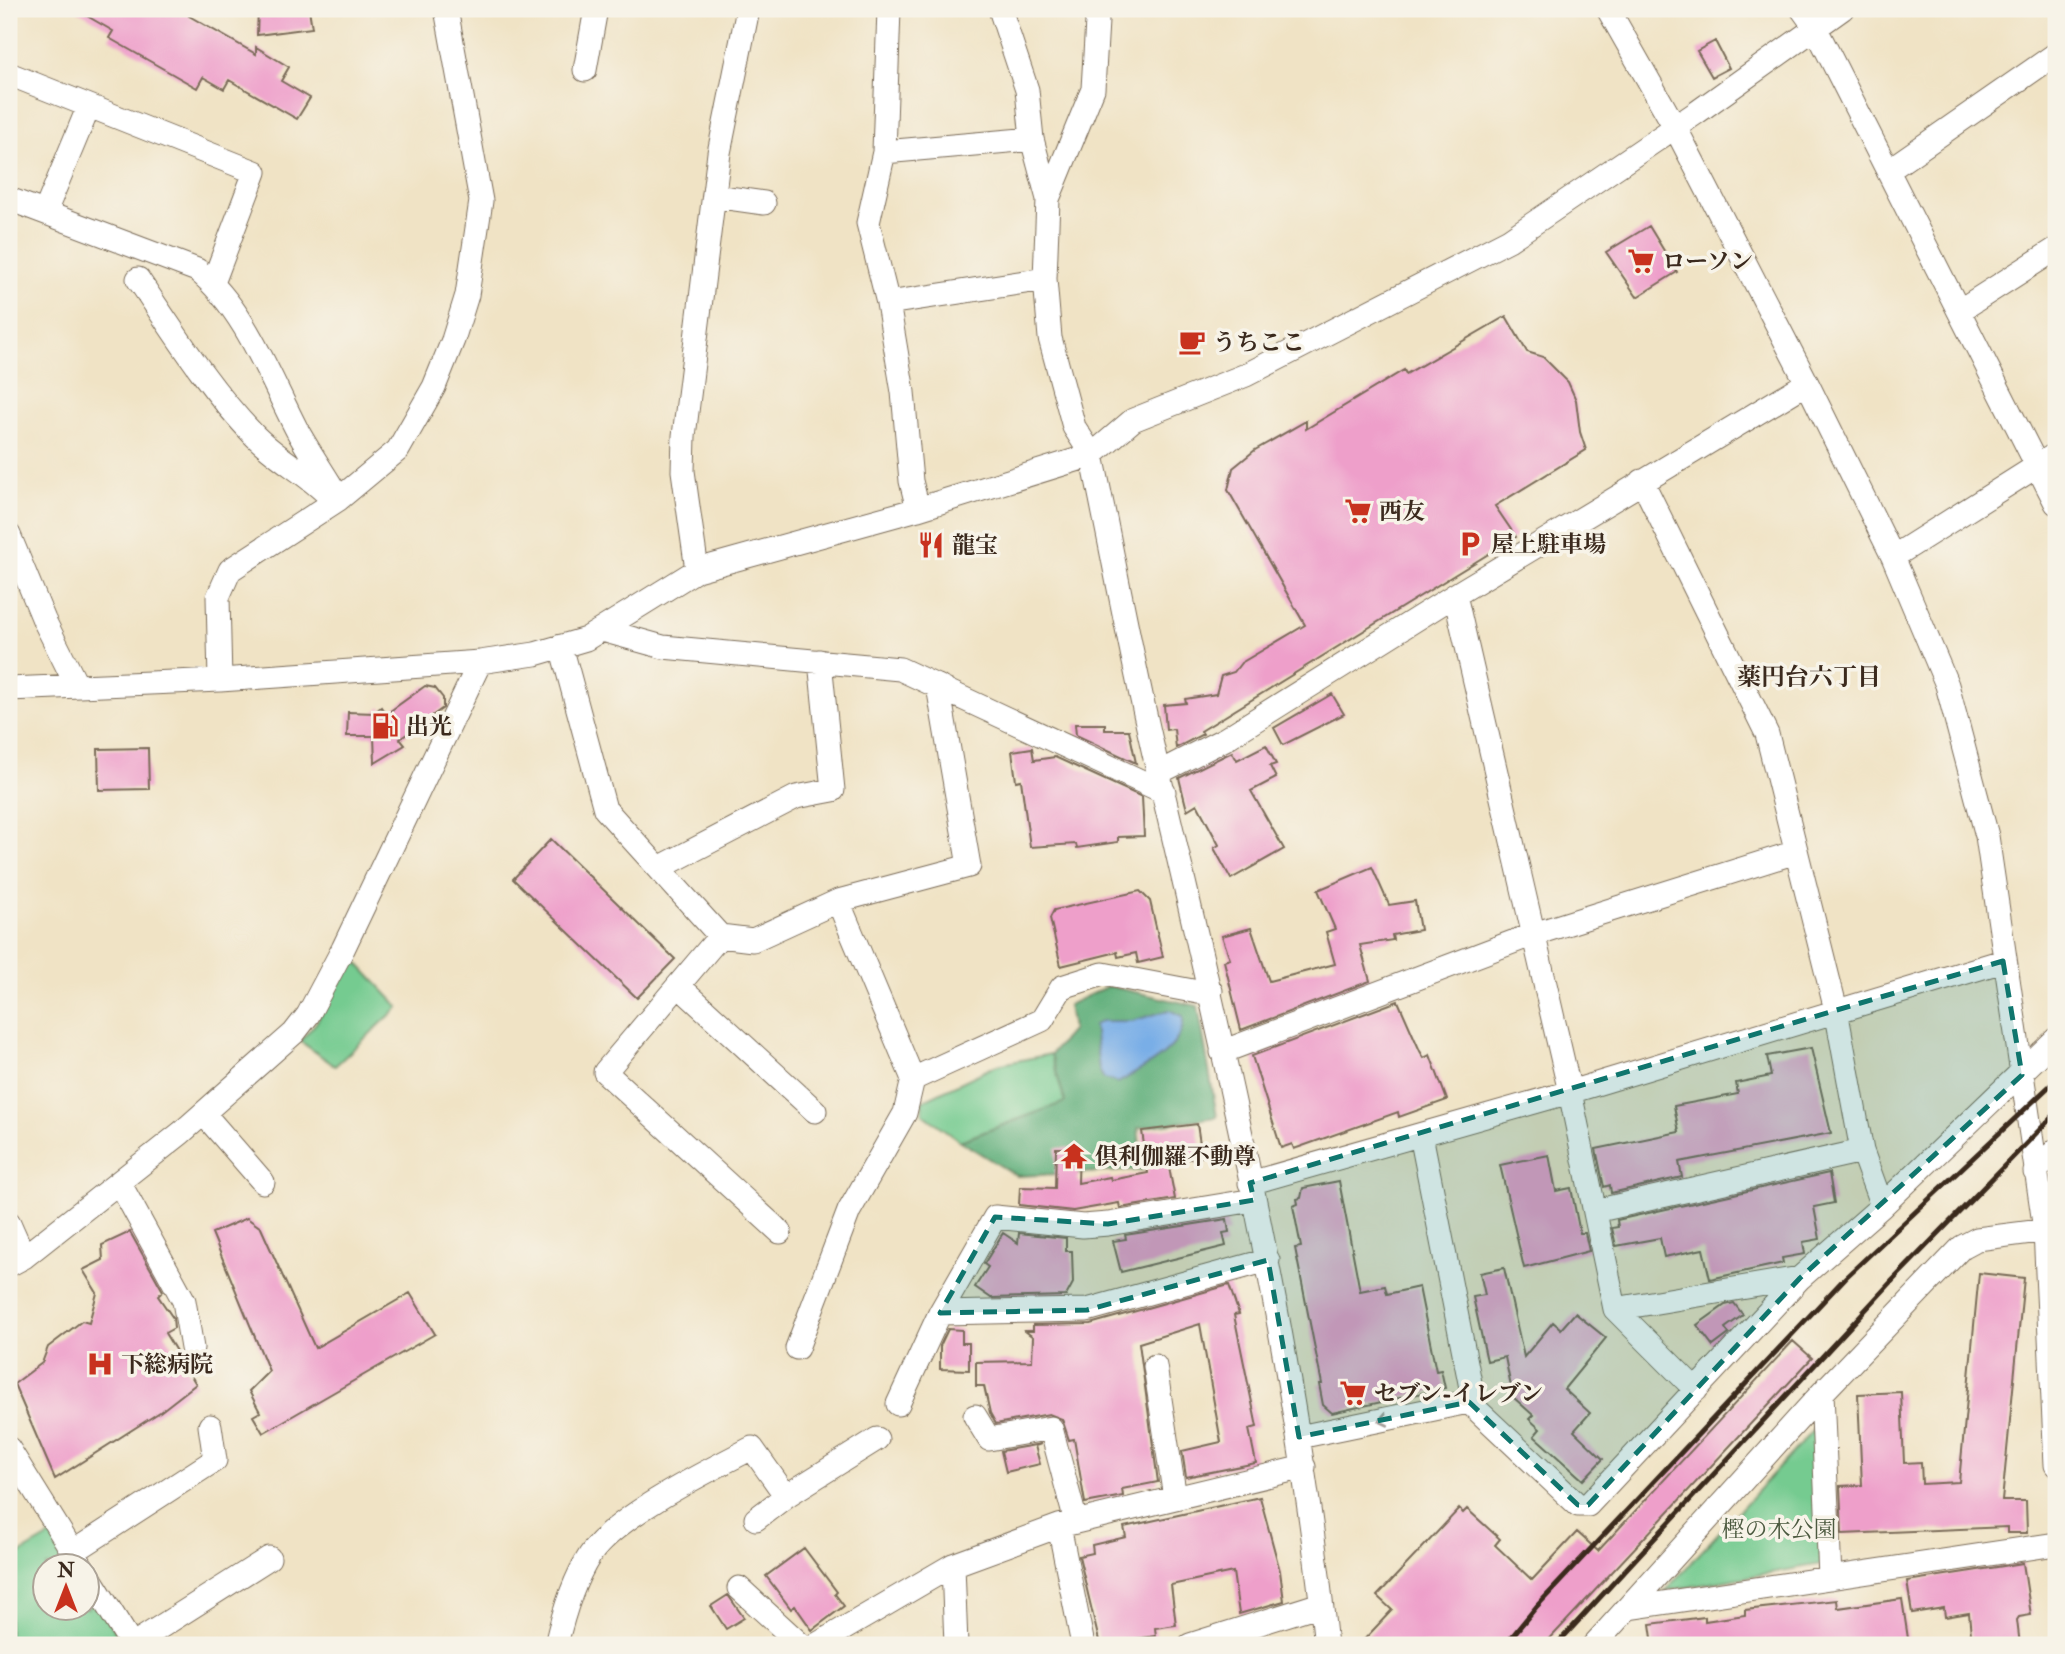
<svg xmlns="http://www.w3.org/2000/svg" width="2065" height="1654" viewBox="0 0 2065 1654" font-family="'IM FELL Double Pica','Noto Serif JP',serif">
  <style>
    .green { fill: #74cb90; stroke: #587a57; stroke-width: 2 }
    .forest { fill: #5faf7a; stroke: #4d6c4c; stroke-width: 2 }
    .water { fill: #79aee7; stroke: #5a6c82; stroke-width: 2 }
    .building { fill: #ee9fca }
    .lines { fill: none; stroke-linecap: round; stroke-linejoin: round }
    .minor-casing { stroke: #7a6b58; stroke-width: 25 }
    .minor { stroke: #fff; stroke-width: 23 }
    .rail { stroke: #3b2a1e; stroke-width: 5 }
    .oneway { stroke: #a79f9a }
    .marked { fill: #0f766e; fill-opacity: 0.2; stroke: #0f766e; stroke-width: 5; stroke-dasharray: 14 9; stroke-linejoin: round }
    .labels { text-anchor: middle; stroke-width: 7; stroke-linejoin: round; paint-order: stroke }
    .poi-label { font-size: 23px; font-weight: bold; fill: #3b2a1e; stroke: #f7f3e8; text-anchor: start }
    .park-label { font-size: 23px; fill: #4c5a40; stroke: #f7f3e8 }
    .neighbourhood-label { font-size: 24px; font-weight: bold; fill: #3b2a1e; stroke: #f7f3e8 }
  </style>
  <rect width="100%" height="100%" fill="#f7f3e8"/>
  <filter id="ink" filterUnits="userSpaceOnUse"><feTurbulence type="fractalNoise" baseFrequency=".0143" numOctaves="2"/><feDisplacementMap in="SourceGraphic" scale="14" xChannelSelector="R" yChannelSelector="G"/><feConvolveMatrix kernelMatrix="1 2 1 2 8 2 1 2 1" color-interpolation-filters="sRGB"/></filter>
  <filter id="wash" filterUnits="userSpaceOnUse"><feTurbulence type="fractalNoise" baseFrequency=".00686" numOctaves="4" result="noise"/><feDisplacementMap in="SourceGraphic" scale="28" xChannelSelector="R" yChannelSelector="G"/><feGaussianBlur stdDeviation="1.57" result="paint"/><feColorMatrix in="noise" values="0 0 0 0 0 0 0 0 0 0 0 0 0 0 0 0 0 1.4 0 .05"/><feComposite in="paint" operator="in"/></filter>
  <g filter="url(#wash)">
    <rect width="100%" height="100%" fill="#f0e3c5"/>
    <!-- green -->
    <path class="green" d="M352 957 399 1007 335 1066 300 1041 316 1023Z
      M1051 1054 1066 1102 960 1141 923 1114 922 1101 997 1065Z
      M1816 1427 1822 1564 1665 1591Z
      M54 1534 74 1566H46V1608H88V1588L124 1645H9V1560Z"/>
    <!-- forest -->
    <path class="forest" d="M1108 986 1198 1006 1217 1117 1138 1128 1143 1170 1017 1176 960 1141 1065 1102 1051 1054 1072 1030 1068 1005Z"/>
    <!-- water -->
    <path class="water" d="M1169 1010 1183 1016C1186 1049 1143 1068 1118 1083L1104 1079 1099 1070 1094 1025 1101 1021H1132Z"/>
    <g id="blocks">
      <!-- building -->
      <path class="building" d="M75 9H193L189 16 256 54V47L289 67 281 81 310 98 297 119 229 80 224 89 203 77 197 88 109 38 113 31Z
        M258 9H309L312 28 257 35Z
        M1715 41 1729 68 1712 77 1697 51Z
        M1649 226 1677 272 1637 297 1606 252Z
        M1506 316 1527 352 1543 357 1568 382 1576 400 1580 432 1586 450 1495 506 1516 537 1201 731 1203 734 1176 748 1174 729 1166 730 1164 705 1186 703 1185 699 1216 694 1221 676 1234 672 1241 663 1305 625 1228 490 1233 468 1255 450 1306 421V429L1404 370 1406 374Z
        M425 686 435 688 443 698V708L400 739 405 745 375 763 374 736H347L348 712 374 713 381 707 386 714Z
        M1332 694 1344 714 1283 745 1274 728Z
        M1075 724H1105V730H1129L1136 763 1076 735Z
        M1266 745 1276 764 1270 766 1276 778 1251 791 1284 849 1231 879 1214 848 1219 845 1197 804 1187 810 1179 778 1232 752 1237 760Z
        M148 748 149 789 99 790 98 749Z
        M1032 748 1034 760 1055 757 1142 797 1144 836 1118 837V842L1077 848 1076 844 1030 847 1021 780 1016 781 1012 751Z
        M551 839 675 959 637 998 513 879Z
        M1372 867 1389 905 1415 901 1420 930 1392 935 1393 940 1360 945 1370 981 1241 1030 1224 961 1230 959 1222 936 1251 928 1269 981 1335 964 1326 932 1335 929 1318 890Z
        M1140 891 1150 901 1163 957 1138 963 1136 953 1118 957 1117 952 1061 966 1050 918 1054 910Z
        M1398 1001 1420 1051 1424 1058 1430 1055 1447 1100 1399 1117 1398 1112 1294 1149 1292 1144 1281 1148 1252 1056Z
        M1811 1048 1831 1133 1679 1162 1682 1177 1611 1193 1610 1185 1604 1187 1596 1149 1679 1132 1674 1106 1738 1094 1736 1083 1771 1076 1767 1056Z
        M1197 1124 1202 1157 1168 1162 1175 1199 1120 1208 1119 1203 1073 1211 1019 1205 1020 1187 1055 1188 1056 1148H1079L1078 1183 1110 1177 1111 1180 1148 1173 1142 1131Z
        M1549 1155 1556 1191 1571 1188 1580 1233H1585L1589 1251 1524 1268 1500 1165Z
        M1829 1173 1834 1203 1814 1207 1820 1239 1803 1242 1805 1254 1782 1258 1783 1263 1710 1279 1703 1249 1664 1257 1660 1238 1616 1246 1612 1228 1618 1227 1617 1220Z
        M1339 1181 1360 1291 1385 1286 1387 1294 1419 1287 1436 1371 1441 1370 1445 1388 1332 1413 1323 1405 1319 1384H1322L1295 1248 1301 1247 1293 1206 1298 1204 1297 1199 1301 1198 1303 1188Z
        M247 1218 261 1228 315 1348 410 1293 435 1334 263 1433 253 1416 260 1412 249 1391 269 1371 212 1233Z
        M1227 1219 1229 1232 1223 1233 1226 1246 1121 1272 1113 1241 1126 1239 1125 1235Z
        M130 1232 163 1291 158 1296 173 1318 174 1328 165 1333 196 1384 160 1412 55 1479 14 1384 42 1363 48 1347 82 1321 89 1323 97 1293 83 1270 103 1260 102 1245Z
        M1003 1233 1018 1243 1019 1233 1066 1238V1251H1072L1073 1283 1066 1296 991 1298 975 1287 988 1267 984 1264Z
        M1504 1268 1524 1357 1553 1322 1561 1329 1575 1313 1606 1338 1564 1389 1590 1413 1574 1431 1603 1459 1583 1480 1534 1436 1540 1429 1529 1419 1533 1415 1513 1397 1505 1357 1487 1361 1473 1297 1485 1295 1480 1273Z
        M1979 1273 2024 1278 2002 1501H2026L2027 1533H2007V1527L1842 1534 1840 1486 1862 1485 1858 1394 1901 1392 1904 1463 1921 1462 1922 1484 1959 1482Z
        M1229 1285 1239 1314 1234 1315 1257 1427 1249 1429 1256 1463 1186 1477 1182 1451 1221 1442 1200 1324 1139 1343 1158 1482 1122 1489 1123 1496 1085 1503 1074 1439 1069 1440 1062 1419 1049 1414 996 1424 990 1413 984 1386H976V1362L1032 1361 1033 1337 1025 1331H1033V1325L1090 1324Z
        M1734 1303 1743 1315 1725 1328 1729 1334 1713 1346 1697 1325 1725 1305Z
        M948 1329 962 1330V1343H969V1370L940 1369V1346Z
        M1793 1341 1812 1358 1544 1645H1359L1392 1610 1377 1596 1459 1509 1463 1513 1467 1509 1500 1539 1495 1545 1532 1580 1577 1532 1598 1551Z
        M1041 1444 1035 1446 1040 1464 1006 1472 1001 1451Z
        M1260 1497 1280 1571 1284 1601 1239 1614 1233 1572 1171 1585 1176 1625 1155 1628 1156 1636 1128 1640 1130 1645H1100L1079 1556 1093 1553 1092 1545 1126 1537 1124 1527Z
        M804 1548 837 1592 835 1594 844 1606 812 1630 795 1606 791 1609 766 1576Z
        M2023 1563 2031 1615 2019 1617 2017 1620 2020 1645H1972L1969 1613 1945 1617 1944 1608 1912 1613 1907 1581Z
        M728 1595 744 1618 726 1629 711 1606Z
        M1902 1599 1909 1645H1821L1820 1641 1776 1645H1653L1650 1624 1705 1617V1621L1745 1615V1610L1837 1600 1838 1608Z"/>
    </g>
  </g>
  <g filter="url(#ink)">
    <use href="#blocks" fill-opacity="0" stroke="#7a6b58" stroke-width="2"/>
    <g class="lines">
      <!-- minor casing -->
      <g class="minor-casing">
        <path id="minor" d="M889 9 884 152 868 223 888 303 903 392 911 481 918 509
          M1000 9 1027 90 1032 139 1048 199 1045 279 1050 338 1074 427 1092 455C1114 560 1133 666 1158 771 1226 1060 1295 1350 1326 1645
          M1608 9 1675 127 1807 383 1893 557 1947 685 1987 836 2045 1230 2056 1465
          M1802 9 1815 27 2056 503
          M585 70 596 9
          M9 74 255 172 213 283
          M884 152 1032 139
          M1889 170 2056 54
          M714 196 764 203
          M9 199 197 270C245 309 269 376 297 430 310 454 326 476 339 499
          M1048 199 1093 89 1097 21 1094 9
          M45 212 89 106
          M138 279C174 332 208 387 253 434 276 458 305 472 328 495
          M888 303 1045 279
          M1959 311 2056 249
          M1642 481 1767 734 1836 1010 1862 1151 1882 1206
          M9 535 44 620 77 686
          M1893 557 2056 454
          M697 570 683 471 684 436 719 153 748 9
          M1455 595 1570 1092 1615 1309 1696 1390
          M602 630 663 647 900 669 1164 792
          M561 646 605 809 720 936 753 940 838 901 969 866 938 686
          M220 680 218 597 230 570 339 499 398 450 434 387 453 340 467 295 481 201 446 9
          M9 689 220 680 480 662 535 654 586 639 697 570 918 509 1092 455 1133 420 1246 375 1509 240 1696 113 1842 9
          M1158 773 1225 739 1455 595 1807 383
          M659 868 796 797 833 790 820 661
          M838 901 913 1079
          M720 936 605 1072 780 1232
          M679 986 815 1111
          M1222 1052 1534 934 1796 852
          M204 1114 263 1182
          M1421 1135 1475 1408 1578 1505H1588L1800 1278 1882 1206 2056 1039
          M2035 1172 2056 1150
          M119 1182 184 1301 192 1348
          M1250 1183 1570 1092 2003 961
          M1595 1211 1862 1151
          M9 1223 24 1257
          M9 1265 24 1257 181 1133 294 1033 308 1015 343 949 480 662
          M1615 1309 1800 1278
          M940 1313 1087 1310 1268 1260
          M797 1348 849 1211 905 1113 913 1079 1042 1020 1062 987 1103 974 1198 992 1211 991
          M1155 1366 1175 1498
          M1822 1393 1830 1578
          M898 1404 940 1313 995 1217 1083 1226 1108 1224 1254 1200
          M975 1416 989 1439 1051 1428 1076 1522
          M1299 1437 1473 1401
          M9 1449 81 1565
          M756 1519 786 1496 877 1439
          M1059 1526 1083 1645
          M73 1552 215 1460 210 1426
          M953 1565 956 1645
          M88 1575 132 1645 269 1558
          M739 1588 801 1645
          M1629 1608 2056 1544
          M556 1645C563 1615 573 1581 590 1555 617 1515 708 1471 752 1448L786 1496
          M816 1645 953 1565 1059 1526 1304 1467
          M1190 1645 1321 1604
          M1594 1645 1822 1393 1962 1247 1977 1239 2056 1229"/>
      </g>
      <!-- minor -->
      <use href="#minor" class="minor"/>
      <!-- rail -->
      <path class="rail" d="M1505 1645 1537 1606 1846 1277 2056 1080
        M1556 1645 1893 1280 2056 1113"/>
    </g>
    <!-- one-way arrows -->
    <defs><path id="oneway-chevron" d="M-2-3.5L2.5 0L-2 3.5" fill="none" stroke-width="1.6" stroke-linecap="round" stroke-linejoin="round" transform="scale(1.75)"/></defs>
    <use class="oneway" href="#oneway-chevron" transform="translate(1383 1420) rotate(168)"/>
  </g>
  <!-- marked area -->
  <path class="marked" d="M2003 961 2022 1075 1800 1278 1588 1505H1578L1469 1402 1299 1437 1268 1260 1087 1310 940 1313 995 1217 1108 1224 1254 1200 1250 1183Z"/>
  <!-- icons -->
  <defs>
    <g id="supermarket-bare" transform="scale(2.1)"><path d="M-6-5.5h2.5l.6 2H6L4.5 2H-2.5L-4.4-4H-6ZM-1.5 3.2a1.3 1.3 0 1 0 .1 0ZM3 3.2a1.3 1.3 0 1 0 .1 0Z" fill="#c8321e" stroke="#f7f3e8" stroke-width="2.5" paint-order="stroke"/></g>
    <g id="cafe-bare" transform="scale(2.1)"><path d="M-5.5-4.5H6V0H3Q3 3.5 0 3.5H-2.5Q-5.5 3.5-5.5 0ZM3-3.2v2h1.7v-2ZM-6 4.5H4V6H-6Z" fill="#c8321e" stroke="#f7f3e8" stroke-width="2.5" paint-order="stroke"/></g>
    <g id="parking-bare" transform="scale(2.1)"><path d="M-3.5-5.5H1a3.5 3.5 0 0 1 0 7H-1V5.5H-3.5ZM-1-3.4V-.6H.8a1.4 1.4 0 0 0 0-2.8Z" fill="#c8321e" stroke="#f7f3e8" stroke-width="2.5" paint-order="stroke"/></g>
    <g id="restaurant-bare" transform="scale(2.1)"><path d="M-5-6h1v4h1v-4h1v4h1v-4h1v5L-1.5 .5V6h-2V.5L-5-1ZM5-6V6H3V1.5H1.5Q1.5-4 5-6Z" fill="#c8321e" stroke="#f7f3e8" stroke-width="2.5" paint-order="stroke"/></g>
    <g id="fuel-bare" transform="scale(2.1)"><path d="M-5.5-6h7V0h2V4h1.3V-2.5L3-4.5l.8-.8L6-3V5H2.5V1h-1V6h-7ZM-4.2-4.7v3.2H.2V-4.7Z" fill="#c8321e" stroke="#f7f3e8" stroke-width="2.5" paint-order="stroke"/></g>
    <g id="temple-bare" transform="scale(2.1)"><path d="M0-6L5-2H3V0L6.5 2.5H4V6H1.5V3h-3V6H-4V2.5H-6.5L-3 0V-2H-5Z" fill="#c8321e" stroke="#f7f3e8" stroke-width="2.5" paint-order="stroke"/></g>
    <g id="hospital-bare" transform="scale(2.1)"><path d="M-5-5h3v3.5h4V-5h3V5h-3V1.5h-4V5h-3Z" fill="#c8321e" stroke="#f7f3e8" stroke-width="2.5" paint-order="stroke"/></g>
  </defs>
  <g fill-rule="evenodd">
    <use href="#supermarket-bare" x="1641" y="261"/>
    <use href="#cafe-bare" x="1192" y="342"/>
    <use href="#supermarket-bare" x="1358" y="511"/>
    <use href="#parking-bare" x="1470" y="544"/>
    <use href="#restaurant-bare" x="931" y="545"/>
    <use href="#fuel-bare" x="385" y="726"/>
    <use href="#temple-bare" x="1074" y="1156"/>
    <use href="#hospital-bare" x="100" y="1364"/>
    <use href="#supermarket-bare" x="1353" y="1393"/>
  </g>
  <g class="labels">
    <!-- poi labels -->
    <g class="poi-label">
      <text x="1662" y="269">ローソン</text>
      <text x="1213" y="350">うちここ</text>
      <text x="1379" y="519">西友</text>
      <text x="1491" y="552">屋上駐車場</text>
      <text x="952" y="553">龍宝</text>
      <text x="406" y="734">出光</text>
      <text x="1095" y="1164">倶利伽羅不動尊</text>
      <text x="121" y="1372">下総病院</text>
      <text x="1374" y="1401">セブン-イレブン</text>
    </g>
    <!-- park labels -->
    <g class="park-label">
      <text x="1779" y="1537">樫の木公園</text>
    </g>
    <!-- neighbourhood labels -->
    <g class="neighbourhood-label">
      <text x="1809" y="685">薬円台六丁目</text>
    </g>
  </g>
  <!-- margin -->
  <rect width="2065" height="1654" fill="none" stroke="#f7f3e8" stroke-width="35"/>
  <!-- north arrow -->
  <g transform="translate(66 1587)"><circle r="33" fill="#f7f3e8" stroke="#aca397" stroke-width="2"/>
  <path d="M0-5L12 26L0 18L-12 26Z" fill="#c8321e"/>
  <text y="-10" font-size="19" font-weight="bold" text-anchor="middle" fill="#3b2a1e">N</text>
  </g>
</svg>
